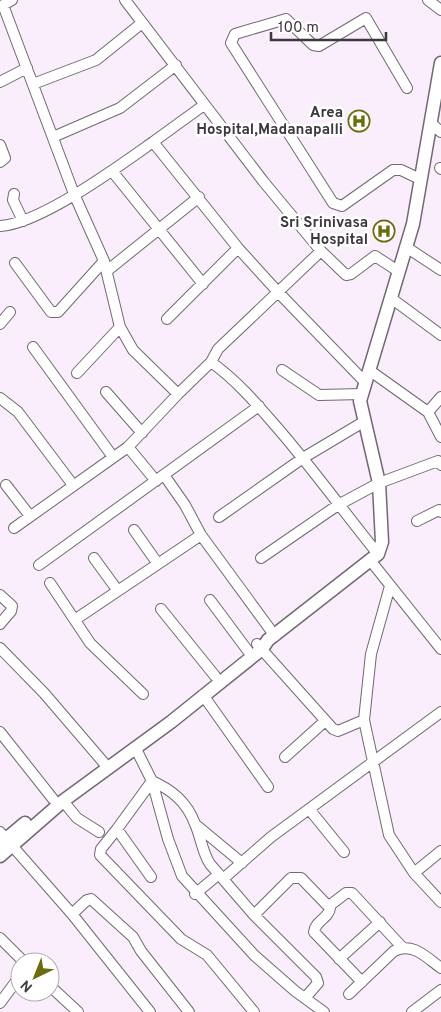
<svg xmlns="http://www.w3.org/2000/svg" width="441" height="1012" viewBox="0 0 441 1012" font-family="Overpass,sans-serif">
  <style>
    .lines { fill: none; stroke-linecap: round; stroke-linejoin: round }
    .minor-casing { stroke: #726874; stroke-width: 12 }
    .major-casing { stroke: #726874; stroke-width: 15 }
    .minor { stroke: #fff; stroke-width: 10 }
    .major { stroke: #fff; stroke-width: 12 }
    .labels { text-anchor: middle; stroke-width: 5; stroke-linejoin: round; paint-order: stroke }
    .poi-label { font-size: 15px; font-weight: bold; fill: #3d383e; stroke: #fff; text-anchor: end }
  </style>
  <rect width="100%" height="100%" fill="#faedfc"/>
  <g class="lines">
    <!-- minor casing -->
    <g class="minor-casing">
      <path id="minor" d="M12 0 3 5 74 194 104 261 120 327 133 350 178 394 128 447
        M125 0 263 181 321 251 346 275 351 274 375 256 398 271
        M428 0 441 10
        M0 82 27 68
        M33 84 96 60 142 23
        M407 88 366 18 319 46 313 45 286 19 235 34 231 43 333 203 342 206 393 170H401L420 179
        M432 124 441 132
        M53 137 120 108 176 65
        M153 142 204 105
        M0 145 5 158 0 162
        M440 168 441 169
        M112 171 203 284
        M14 194 13 200 23 221
        M0 226C40 224 119 166 153 142L238 248 277 291 364 381
        M406 247 441 270
        M15 263 51 312H58L104 261
        M108 270 199 197
        M391 298 441 335
        M167 319 238 248
        M0 324 10 312
        M33 347 113 457
        M211 362 218 349 321 251
        M282 370 319 395 362 394
        M369 370 428 412 441 397
        M77 373 120 327
        M106 392 142 433
        M178 394 211 362C236 380 255 402 274 424 311 466 343 511 378 554
        M0 398 18 412 73 485
        M428 412 441 437
        M164 475 185 505 201 535 275 636
        M6 485 30 516
        M219 517 303 458 365 421
        M417 521 439 510 441 512
        M14 528 128 447 156 481
        M134 530 158 564
        M94 558 118 591
        M261 558 338 505 379 483 438 461 441 465
        M370 560 441 649
        M39 565 259 406
        M50 583 90 643 143 694
        M390 586 371 654 364 720 389 835 414 873 441 902
        M0 595 12 606 11 611 0 624
        M210 600 248 651
        M161 609 215 676
        M76 619 201 535
        M257 644 333 729 338 731 364 720
        M0 648 44 693 104 763
        M203 695 268 787
        M0 732 53 799
        M136 749 152 781 117 829 151 877
        M285 757 325 721
        M152 781 168 839 182 876 254 955 295 991 324 1012
        M152 781C172 790 187 802 195 824 201 837 202 852 210 864L254 915 316 977 318 983 305 998
        M63 801 77 818 99 832
        M309 809 344 852
        M195 824 242 863
        M117 829 101 849 100 855 181 939 207 955 254 1012
        M0 832 72 914 150 1012
        M414 873 441 851
        M223 879 271 837 441 712
        M195 894 219 874
        M329 906 346 893H352L402 947
        M72 914 87 900 91 899 133 937 141 951 189 1012
        M254 915 291 878H301L330 908C329 918 315 921 314 932L362 982
        M0 938 24 962
        M339 959 380 922
        M50 986 78 1012
        M349 994 394 951C413 942 426 957 441 968
        M0 1003 20 976
        M412 1012 441 990"/>
    </g>
    <!-- major casing -->
    <g class="major-casing">
      <path id="major" d="M0 844 25 823
        M0 856 63 801 171 722 262 649 268 640 378 554 382 542 379 483 360 401 413 224 441 63"/>
    </g>
    <!-- minor -->
    <use href="#minor" class="minor"/>
    <!-- major -->
    <use href="#major" class="major"/>
  </g>
  <!-- icons -->
  <defs>
    <g id="hospital-ring" transform="scale(1.125)"><circle r="9.5" fill="#fff" stroke="#6b6c0e" stroke-width="1.5"/><path d="M-5-5h3v3.5h4V-5h3V5h-3V1.5h-4V5h-3Z" fill="#6b6c0e"/></g>
  </defs>
  <g fill-rule="evenodd">
    <use href="#hospital-ring" x="359" y="121"/>
    <use href="#hospital-ring" x="384" y="231"/>
  </g>
  <g class="labels">
    <!-- poi labels -->
    <g class="poi-label">
      <text x="343" y="117">Area<tspan x="343" dy="17">Hospital,Madanapalli</tspan></text>
      <text x="368" y="227">Sri Srinivasa<tspan x="368" dy="17">Hospital</tspan></text>
    </g>
  </g>
  <!-- north arrow -->
  <g transform="translate(35 977) rotate(223)"><circle r="24" fill="#ffffff" stroke="#b1afb2"/>
  <path d="M0-4L9 19L0 12L-9 19Z" fill="#6b6c0e"/>
  <text y="-8" font-size="14" font-weight="bold" text-anchor="middle" fill="#3d383e">N</text>
  </g>
  <!-- scale -->
  <path d="M271 32v8h115v-8" fill="none" stroke="#3d383e" stroke-width="2.5"/>
  <text x="278" y="32" font-size="15" fill="#3d383e" stroke="#ffffff" stroke-width="4" paint-order="stroke">100 m</text>
</svg>
